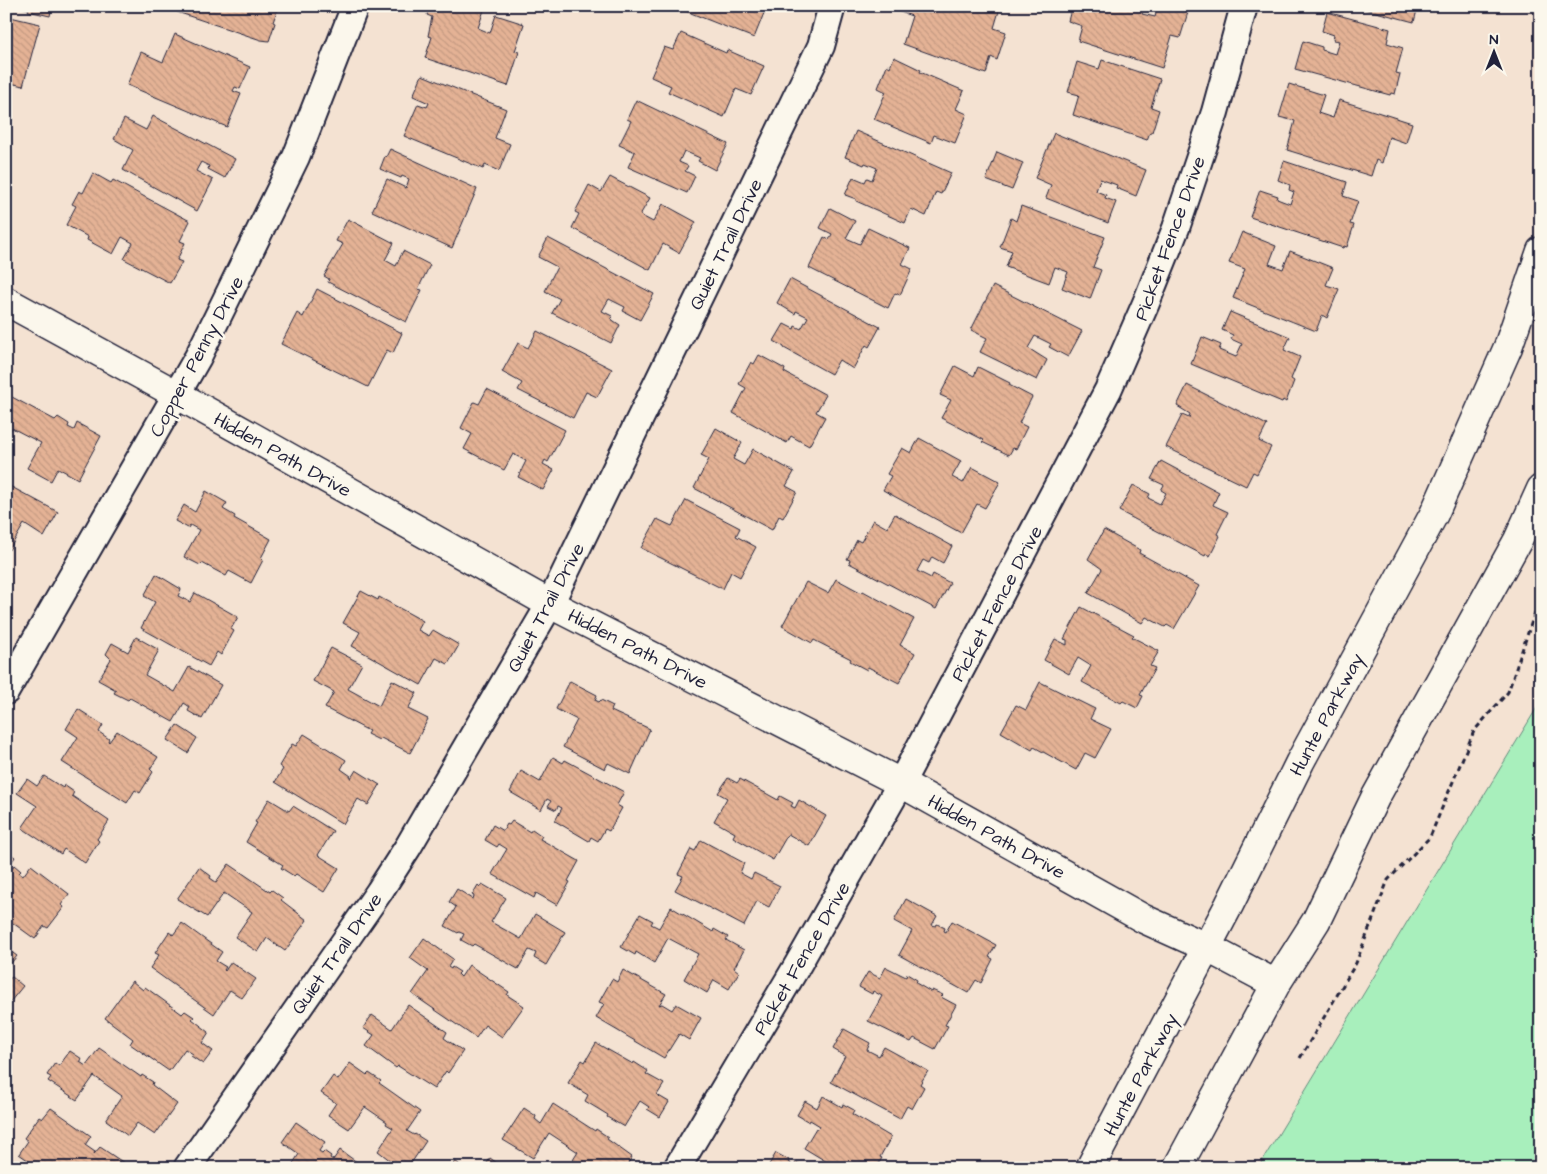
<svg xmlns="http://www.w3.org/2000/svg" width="1547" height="1174" viewBox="0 0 1547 1174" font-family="'Architects Daughter',sans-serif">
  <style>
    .green { fill: #a8efbc; stroke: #65887c }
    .building { fill: url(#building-back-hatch); stroke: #22223b }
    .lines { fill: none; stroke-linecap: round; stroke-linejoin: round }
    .street-casing { stroke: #22223b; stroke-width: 30 }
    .secondary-casing { stroke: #22223b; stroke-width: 31 }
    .path { stroke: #22223b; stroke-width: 3; stroke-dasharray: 5 4; stroke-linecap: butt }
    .street { stroke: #fbf7ec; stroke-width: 26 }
    .secondary { stroke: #fbf7ec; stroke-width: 28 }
    .labels { text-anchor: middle; stroke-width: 5; stroke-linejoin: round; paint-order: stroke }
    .street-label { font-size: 19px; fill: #22223b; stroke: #fbf7ec }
  </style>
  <defs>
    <pattern id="building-back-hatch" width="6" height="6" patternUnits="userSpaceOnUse" patternTransform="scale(1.25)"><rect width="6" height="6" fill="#e4b295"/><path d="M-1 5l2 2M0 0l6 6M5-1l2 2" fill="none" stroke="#c39981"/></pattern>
  </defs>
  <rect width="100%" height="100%" fill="#f4e2d2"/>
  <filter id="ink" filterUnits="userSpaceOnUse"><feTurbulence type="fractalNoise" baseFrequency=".02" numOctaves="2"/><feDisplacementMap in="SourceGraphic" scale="10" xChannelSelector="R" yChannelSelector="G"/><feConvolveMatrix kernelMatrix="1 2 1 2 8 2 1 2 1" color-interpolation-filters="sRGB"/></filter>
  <g filter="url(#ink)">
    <!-- green -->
    <path class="green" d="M1541 701V1168H1258Z"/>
    <!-- building -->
    <path class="building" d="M17 6H52L50 16 28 11 29 9Z
      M179 6H274L273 10 277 11 273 22 275 23 269 41 261 40 177 12Z
      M430 6H472L484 10 478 28 490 33 496 15 524 24 515 51 519 52 508 86 425 58 432 37 428 36 432 17 427 15Z
      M673 6H776L774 11 766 8 754 38Z
      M898 6H985L999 11 994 28 1006 32 997 60 991 57 986 74 903 44 912 16 897 11Z
      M1072 6H1144L1142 14 1155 17 1158 6H1180L1189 9 1180 38 1172 36 1162 68 1078 41 1082 26 1068 21Z
      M1353 6H1423L1422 8 1418 6 1414 22Z
      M1327 12 1390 29 1387 43 1403 48 1396 73 1400 74 1395 94 1391 93 1390 95 1295 69 1303 41 1322 47V50L1335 54 1339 41 1333 40 1334 35 1322 31Z
      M6 16 40 24 23 86 6 82Z
      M681 33 726 53 727 50 764 66 751 95 736 89 724 117 668 92 671 86 651 77 664 47 673 50Z
      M175 34 250 67 240 89 235 87 233 91 241 94 227 127 127 85 141 52 163 62Z
      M894 57 921 70 920 72 964 91 956 109 967 114 955 143 934 135 931 143 874 119 886 92 878 88 887 65 890 67Z
      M1102 60 1160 79 1151 107 1159 110 1152 132H1150L1147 140 1073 115 1079 95 1068 92 1077 62 1099 69Z
      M422 75 506 109 495 138 510 144 499 171 485 165 483 169 404 136 418 104 427 107 429 103 413 96Z
      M1289 84 1324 95 1318 113 1333 118 1339 100 1412 123 1406 143 1389 137 1382 163 1376 160 1371 176 1287 150 1295 121 1279 117Z
      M636 100 728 144 715 170 698 161 700 158 684 151 679 162 688 166 685 171 695 176 687 193 628 167 635 152 619 145 631 121 627 119Z
      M6 115 13 118 6 131Z
      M153 116 235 159 225 178 208 169 209 166 201 162 196 171 213 180 197 211 123 170 133 150 114 139 124 119 146 130Z
      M856 131 951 173 941 194 936 192 926 216 911 209 905 223 856 201V199L845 195 853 177 865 182 867 178 872 180 877 168 865 163 864 165 845 157Z
      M1054 133 1146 170 1136 196 1116 188 1117 185 1100 179 1096 191 1106 195 1105 198 1116 202 1108 223 1046 198 1051 185 1035 178Z
      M390 149 477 189 452 248 372 211 387 179 406 188 409 179 402 176 401 178 380 169 385 156 386 157Z
      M997 152 1023 163 1012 190 986 180Z
      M1284 161 1347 182 1343 196 1358 201 1350 224 1354 225 1347 247 1344 246 1343 248 1250 217 1260 190 1278 196 1277 199 1290 204 1294 192 1289 190 1290 185 1278 180Z
      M93 173 111 183 113 180 190 221 180 241 185 243 177 260 182 262 170 283 124 259 133 243 122 237 113 254 87 240 88 237 66 225 76 206 72 204 79 191 83 193Z
      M610 177 650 198 640 215 653 222 663 204 696 222 679 253 663 244 650 270 572 228 579 214 575 212 589 185 601 192Z
      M1021 206 1105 237 1093 267 1101 270 1090 299 1062 288 1068 272 1055 267 1049 283 1006 267 1012 251 1000 247 1011 218 1016 221Z
      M830 208 855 221 846 238 860 244 868 228 910 248 902 264 912 269 900 295 895 293 888 308 809 268 824 237 829 240 832 234 820 228Z
      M348 219 394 243 385 260 396 266 403 251 430 265 418 289 422 290 406 322 328 282 329 279 324 276 343 244 336 241Z
      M1242 232 1276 246 1269 264 1283 269 1290 251 1333 268 1326 285 1339 289 1327 318 1322 315 1316 331 1233 298 1245 269 1229 263Z
      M548 238 654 294 640 320 623 311 625 307 609 299 602 311 612 316 611 319 620 325 611 343 552 313 560 299 545 291 557 267 538 257Z
      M790 279 880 327 869 347 866 345 853 369 839 360 831 374 784 348V347L774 341 784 324 794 329 795 326 801 329 808 317 796 311 795 314 777 303Z
      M993 286 1082 331 1068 357 1049 347 1051 344 1035 336 1028 348 1047 360 1037 380 980 352 987 338 971 330Z
      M317 289 402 333 393 353 387 350 368 387 281 344 297 313 303 317Z
      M1230 312 1290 337 1284 350 1300 357 1291 379 1294 381 1286 402 1283 400 1282 402 1191 364 1202 337 1221 345 1219 350 1236 357 1242 344 1231 339 1233 335 1222 330Z
      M537 331 612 369 597 397 586 392 573 418 518 390 522 383 502 372 518 343 528 348Z
      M759 355 785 369 784 372 826 395 816 412 825 417 809 446 791 436 787 443 733 413 746 388 739 384 751 362 754 364Z
      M955 366 974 376 978 367 1010 383 1009 385 1032 397 1019 423 1027 427 1016 449 1013 448 1009 455 982 442 984 440 941 418 951 400 940 395Z
      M1187 385 1267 425 1259 441 1271 447 1257 474 1253 472 1246 486 1166 447 1182 415 1189 418 1190 414 1177 406Z
      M487 389 565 430 548 462 545 460 543 464 554 470 543 490 518 477 526 461 513 454 504 470 464 449 472 434 461 428 474 402 479 404Z
      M12 397 55 420 58 417 69 424 68 427 74 430 77 423 101 436 78 479 58 468 51 481 27 468 41 443 12 428 6 438V408Z
      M716 428 742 443 733 459 744 465 753 449 794 472 786 486 797 492 783 518 779 516 772 530 694 488 709 459 701 455Z
      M919 438 961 461 952 477 963 483 972 467 1000 482 985 508 977 504 961 533 883 490 891 476 887 474 902 448 911 453Z
      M1161 461 1219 492 1213 505 1228 512 1217 534 1220 536 1210 556 1206 554 1205 556 1119 511 1133 485 1150 494 1148 498 1160 504 1166 493 1161 490 1164 485 1151 479Z
      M6 484 58 512 44 537 24 524 9 550 6 548Z
      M206 491 227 503 223 509 235 516 234 518 271 539 261 558 263 560 251 583 229 571 226 576 202 563 200 565 184 557 199 530 190 525 188 528 175 521 184 505 195 512Z
      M686 500 740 528 736 536 756 547 740 577 731 572 723 589 641 548 657 519 672 526Z
      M895 514 952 546 943 563 932 557 929 563 923 560 917 571 931 578 933 574 950 583 936 609 849 563 850 560 847 559 857 540 861 542 873 520 887 528Z
      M1104 530 1140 550 1139 553 1199 586 1174 629 1167 625 1165 627 1146 617 1142 623 1088 593 1102 569 1088 559Z
      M156 574 181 589 178 596 190 602 195 593 238 617 231 629 234 631 221 655 217 652 209 666 141 628 155 602 144 596Z
      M836 579 862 593 863 591 914 619 900 645 915 653 899 683 868 667 867 670 850 661 851 659 814 640 812 643 782 626 806 582 828 593Z
      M361 591 378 600 379 597 423 621 418 630 429 636 433 630 459 645 448 664 436 658 421 685 352 646 360 632 343 623Z
      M1081 607 1134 635 1132 637 1159 651 1150 666 1155 668 1140 695 1143 696 1137 708 1123 701 1121 703 1082 682 1091 666 1078 658 1069 674 1044 660 1055 639 1067 645V640L1064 639Z
      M136 637 159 650 145 675 175 692 189 667 221 685 202 719 188 711 190 707 184 703 173 722 130 698 128 700 114 693 116 690 98 680 111 659 106 654 112 643 128 652Z
      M331 648 362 664 348 689 379 706 392 680 417 693 408 709 428 719 410 753 381 738 379 740 367 734 369 731 325 708 334 692 313 681Z
      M570 681 597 695 595 700 599 702 601 700 613 706 611 711 650 729 630 774 608 763 605 769 563 747 577 720 556 709Z
      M1040 682 1095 709 1090 719 1111 729 1095 758 1085 753 1076 770 1034 747 1032 750 1001 732 1016 705 1026 710Z
      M78 709 103 725 99 732 109 739 108 741 109 742 117 731 158 757 150 769 153 772 140 793 135 790 127 803 62 762 78 737 66 729Z
      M177 725 197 738 188 753 167 740Z
      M304 734 346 760 341 769 351 776 350 778H351L356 770 380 785 368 805 358 799 343 824 275 782 283 769 279 766 292 744 296 746Z
      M553 757 563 763 565 760 624 792 617 805 622 808 609 831 605 829 598 841 591 837 589 841 555 821 562 808 558 806 556 810 548 806 551 801 547 799 541 810 510 792 521 771 540 782Z
      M44 776 63 788 64 785 74 792 72 796 109 821 97 839 99 841 85 863 64 849 61 854 22 828 37 806 17 793 27 779 37 786Z
      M728 778 737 783 740 779 778 800 780 796 793 803 791 806 795 808 799 800 826 816 809 846 788 834 773 860 733 837 735 833 714 821 727 798 718 793Z
      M269 799 289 811 293 806 333 831 318 855 339 868 324 892 296 874 294 876 281 868 283 865 246 842 257 823 255 822Z
      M512 821 530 832 532 829 542 836 540 839 579 861 568 881 570 882 557 905 536 893 534 898 492 874 507 849 499 844 497 847 485 840 493 825 503 831 507 824 509 825Z
      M701 840 744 863 740 873 751 879 754 873 780 886 769 907 757 901 744 926 675 890 683 876 678 874 691 849 695 851Z
      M6 851 15 857 9 866 12 868 14 865 21 871 19 873 23 876 31 865 69 894 61 905 64 907 48 928 44 926 35 939 6 918Z
      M229 864 270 892 272 890 283 898 281 900 307 920 285 951 267 938 258 952 235 937 252 912 224 893 207 917 177 899 199 867 211 876 210 878 216 882Z
      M482 884 506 898 491 922 521 939 535 914 565 932 546 965 534 958 536 953 529 950 518 969 474 944 472 946 461 940 464 934 459 932 458 933 445 926 456 907 449 902 457 889 473 899 474 896 472 895 478 885 480 887Z
      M906 899 937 916 932 925 936 926 937 924 945 928 944 931 946 932 952 921 996 945 989 957 993 959 981 983 976 980 968 993 899 955 912 931 894 921Z
      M671 907 713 932 714 929 728 937 726 940 744 950 734 968 739 972 729 989 714 980 707 993 684 979 698 954 668 938 654 963 636 952 635 955 621 947 640 914 653 921 651 924 659 928Z
      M182 923 222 952 216 961 226 967 224 970 225 971 231 962 256 979 242 998 230 990 214 1014 150 968 159 955 155 953 169 932 173 935Z
      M424 938 453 959 448 967 451 969 452 967 460 972 458 974 461 977 469 965 509 992 507 995 524 1006 502 1037 485 1025 476 1038 412 994 428 971 410 958Z
      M6 948 17 956 6 969Z
      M886 967 906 977 907 974 917 980 916 983 931 992 932 990 943 995 941 997 956 1005 945 1025 948 1026 935 1049 914 1038 911 1042 868 1021 882 996 873 991 872 994 859 987 868 972 880 978Z
      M623 970 666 994 659 1005 662 1004 672 1010 676 1004 701 1018 689 1040 679 1034 664 1058 596 1018 604 1004 599 1002 612 979 617 982Z
      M6 977 9 979 12 977 23 986 6 1007Z
      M132 981 143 990 145 987 182 1014 185 1011 194 1017 192 1019 209 1032 202 1043 213 1051 203 1064 191 1056 193 1054 185 1049 169 1071 130 1044 133 1039 105 1018Z
      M408 1005 447 1032 444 1038 463 1051 448 1073 446 1071 434 1089 398 1066 396 1068 366 1046 374 1035 363 1028 372 1015 392 1029Z
      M844 1029 870 1043 867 1050 879 1056 884 1047 928 1071 920 1084 924 1087 912 1109 907 1106 900 1119 831 1082 845 1056 833 1049Z
      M596 1043 633 1064 634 1062 648 1071 646 1074 664 1084 657 1095 669 1102 660 1117 647 1109 649 1107 640 1101 624 1127 607 1117 608 1115 585 1101 588 1095 568 1083 582 1060 585 1062Z
      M99 1048 141 1077 142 1075 153 1082 152 1085 177 1104 155 1135 137 1123 128 1136 106 1120 122 1096 94 1076 77 1100 48 1081 51 1077 47 1075 55 1063 59 1066 70 1051 82 1059 80 1062 86 1066Z
      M350 1063 367 1075 369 1073 381 1081 379 1083 420 1112 407 1131 414 1135 415 1134 426 1141 408 1168H400L378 1151 393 1128 386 1124 387 1122 365 1107 349 1129 328 1115 336 1103 321 1093 333 1076 338 1080Z
      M823 1096 842 1107 843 1104 854 1110 852 1114 891 1137 880 1157 882 1158 876 1168H837L804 1148 816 1128 818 1129 820 1126 810 1120 809 1122 797 1115 805 1101 817 1108Z
      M553 1104 595 1131 596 1129 608 1137 607 1139 632 1157 625 1168H568L578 1152 549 1133 533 1158 503 1140 524 1108 536 1116 535 1119 541 1124Z
      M51 1108 91 1136 85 1145 95 1152 94 1154 100 1147 124 1163 120 1168H39L19 1154 28 1141 24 1138 39 1117 42 1119Z
      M296 1122 325 1142 319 1151 322 1153 324 1151 331 1156 330 1158 333 1160 340 1150 365 1168H290L299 1154 282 1142Z
      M776 1153 789 1160 788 1162 794 1166 796 1162 806 1168H767Z
      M490 1158 504 1168H484Z
      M455 1161 464 1168H451Z"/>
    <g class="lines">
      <!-- street casing -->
      <g class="street-casing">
        <path id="street" d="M6 691 198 357 296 157 355 6
          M187 1168 379 892 408 847 550 604 821 46 832 6
          M677 1168 797 966 901 783 1108 390 1146 303 1176 228 1215 112 1244 6"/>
      </g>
      <!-- secondary casing -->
      <g class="secondary-casing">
        <path id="secondary" d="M6 301 176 394 550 604 901 783 1144 919 1206 947 1276 984
          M1090 1168 1229 905 1300 762 1434 514 1508 347 1541 251
          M1177 1168 1276 984 1316 921 1375 798 1518 540 1541 489"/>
      </g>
      <!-- path -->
      <path class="path" d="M1300 1058 1356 963 1388 880 1430 837 1474 731 1508 692 1534 615 1541 605"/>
      <!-- street -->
      <use href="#street" class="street"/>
      <!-- secondary -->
      <use href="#secondary" class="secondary"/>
    </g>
  </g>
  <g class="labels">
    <!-- street labels -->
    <g class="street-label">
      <text transform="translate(1169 238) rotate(-70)" y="7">Picket Fence Drive</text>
      <text transform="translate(725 244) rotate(-64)" y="7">Quiet Trail Drive</text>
      <text transform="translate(196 356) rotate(-62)" y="7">Copper Penny Drive</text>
      <text transform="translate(283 454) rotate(29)" y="7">Hidden Path Drive</text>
      <text transform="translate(996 603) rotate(-62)" y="7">Picket Fence Drive</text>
      <text transform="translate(545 607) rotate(-62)" y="7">Quiet Trail Drive</text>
      <text transform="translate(638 648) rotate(27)" y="7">Hidden Path Drive</text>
      <text transform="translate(1326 714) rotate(-62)" y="7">Hunte Parkway</text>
      <text transform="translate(997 836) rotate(29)" y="7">Hidden Path Drive</text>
      <text transform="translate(336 953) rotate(-55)" y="7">Quiet Trail Drive</text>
      <text transform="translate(801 958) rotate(-60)" y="7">Picket Fence Drive</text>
      <text transform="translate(1140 1074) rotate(-62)" y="7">Hunte Parkway</text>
    </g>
  </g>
  <!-- margin -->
  <rect width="1547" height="1174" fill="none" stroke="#fbf7ec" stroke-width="25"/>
  <rect x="12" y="12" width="1522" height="1149" fill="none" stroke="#22223b" stroke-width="2" filter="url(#ink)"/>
  <!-- north arrow -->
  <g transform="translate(1494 52)" stroke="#fbf7ec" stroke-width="4" paint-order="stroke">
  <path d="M0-4L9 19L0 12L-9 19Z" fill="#22223b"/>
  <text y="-8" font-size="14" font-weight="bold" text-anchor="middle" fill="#22223b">N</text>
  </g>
</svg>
